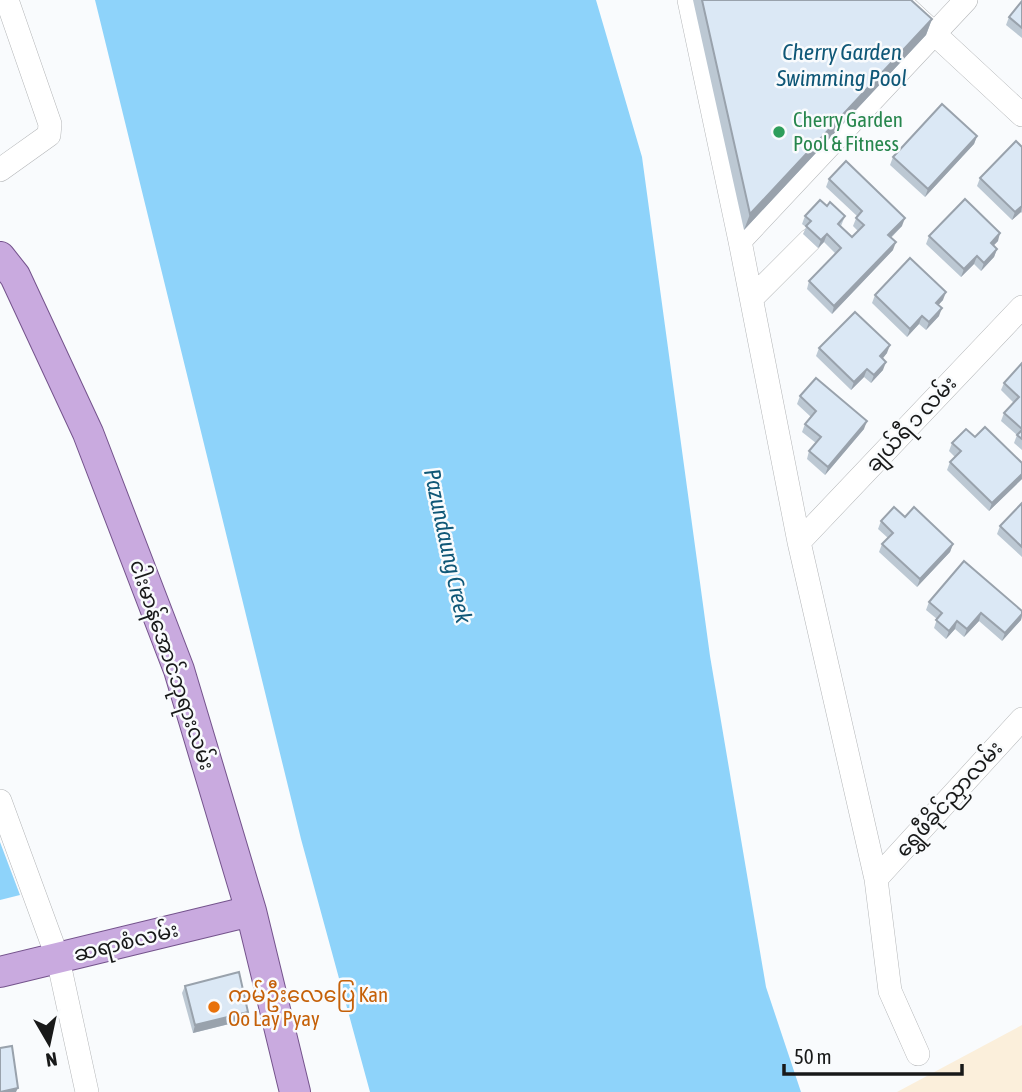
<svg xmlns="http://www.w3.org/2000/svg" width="1022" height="1092" viewBox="0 0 1022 1092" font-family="'Asap Condensed','Noto Sans Myanmar',sans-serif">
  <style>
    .industrial { fill: #fbefdb }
    .water { fill: #8ed3fa }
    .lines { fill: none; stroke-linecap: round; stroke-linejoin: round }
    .minor-casing { stroke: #b4b6b8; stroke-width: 24 }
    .major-casing { stroke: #74538c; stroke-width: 32 }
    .minor { stroke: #fff; stroke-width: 23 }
    .major { stroke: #c9aadf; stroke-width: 30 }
    .wall { fill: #bcc8d3 }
    .shaded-wall { fill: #99a2ac }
    .building { fill: #dbe8f5; stroke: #99a2ac; stroke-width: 2 }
    .leisure-dot { fill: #2e9e5b; stroke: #f9fbfd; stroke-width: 2.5 }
    .food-dot { fill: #e8710a; stroke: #f9fbfd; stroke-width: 2.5 }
    .labels { text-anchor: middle; stroke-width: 5; stroke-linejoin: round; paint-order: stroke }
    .leisure-label { font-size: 21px; fill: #27864d; stroke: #f9fbfd; text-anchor: start }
    .street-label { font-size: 21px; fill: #181919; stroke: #f9fbfd }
    .food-label { font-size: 21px; fill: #c56008; stroke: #f9fbfd; text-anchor: start }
    .water-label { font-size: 23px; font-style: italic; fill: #0f5777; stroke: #f9fbfd }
  </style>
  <rect width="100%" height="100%" fill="#f9fbfd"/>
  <!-- industrial -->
  <path class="industrial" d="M1022 1025V1092H897Z"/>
  <!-- water -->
  <path class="water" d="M95 0H596L642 157 710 656 766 987 801 1092H370L301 839Z
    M0 842 20 895 0 900Z"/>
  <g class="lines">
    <!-- minor casing -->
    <g class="minor-casing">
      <path id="minor" d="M689 0 740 241 799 542 876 879 890 991 918 1054
        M898 0 1022 115
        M0 170 49 135 50 124 7 0
        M740 241 966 0
        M752 298 810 240
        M799 542 1022 307
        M0 801 58 959 87 1092
        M876 879 1022 719"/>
    </g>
    <!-- major casing -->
    <g class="major-casing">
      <path id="major" d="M0 257 15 276 88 433 179 670 251 911 295 1092
        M0 972 251 911"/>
    </g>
    <!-- minor -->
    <use href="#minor" class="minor"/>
    <!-- major -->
    <use href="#major" class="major"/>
  </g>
  <!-- wall -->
  <path class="wall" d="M693 0H911L932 19 926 35 744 230Z
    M1022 1V38L1006 25 1009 17Z
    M977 136 974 144 925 197 890 165 893 157Z
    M1022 147V213L1021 212 1012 220 977 186 980 178Z
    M829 179 902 226 891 238 893 250 832 314 807 289 809 281 836 254 824 242 818 248 803 234 806 227 802 224 805 216 827 206 845 216 841 226 852 237 858 231 853 226 857 216 826 187Z
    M929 236 998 241 993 246 997 249 994 257 981 271 974 264 961 277 926 244Z
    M875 295 943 300 938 305 939 316 926 330 919 324 907 337 872 303Z
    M819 348 887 353 883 358V370L871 383 864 377 851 390 816 356Z
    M1022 363V450L1014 443 1017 435 1001 421 1004 413 1014 403 1001 390 1004 383Z
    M800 396 864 429 825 475 807 459 809 451 816 443 802 432 805 424 811 417 797 404Z
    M975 437 1022 463V479L989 511 947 470 950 462 955 457 949 451 952 443Z
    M1022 503V557L997 534 1000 526Z
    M905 517 953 544 950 552 917 587 879 552 882 544 888 538 878 529 881 521Z
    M929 602 1022 611V617L1021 620 1002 641 979 621 964 637 955 629 946 639 934 628 937 619 926 610Z
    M185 986 248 1012 245 1020 193 1033 182 993Z"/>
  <!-- shaded-wall -->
  <path class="shaded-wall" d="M932 19 926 35 744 230 750 214Z
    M977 136 974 144 925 197 928 189Z
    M1022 206 1021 212 1012 220 1015 212Z
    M905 218 902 226 885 243 888 235Z
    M1000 233 998 241 988 251 991 243Z
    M827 234 824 242 818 248 821 240Z
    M896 242 893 250 832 314 834 306Z
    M997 249 994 257 981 271 984 263Z
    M977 256 974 264 961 277 964 269Z
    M946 292 943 300 933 311 936 303Z
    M942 308 939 316 926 330 929 322Z
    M922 316 919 324 907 337 910 329Z
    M890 345 887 353 878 364 880 356Z
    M886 362 883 370 871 383 874 375Z
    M867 369 864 377 851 390 854 382Z
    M867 421 864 429 825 475 828 467Z
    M1022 474V479L989 511 992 503Z
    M953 544 950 552 917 587 920 579Z
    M981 613 979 621 964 637 967 629Z
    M1022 614 1021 620 1002 641 1005 633Z
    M957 621 955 629 946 639 949 631Z
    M248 1012 245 1020 193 1033 195 1025Z
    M18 1088 16 1092H1Z"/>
  <!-- building -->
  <path class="building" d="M702 0H911L932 19 750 214Z
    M1022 1V28L1009 17Z
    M942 104 977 136 928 189 893 157Z
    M1016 141 1022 147V206L1015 212 980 178Z
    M846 161 905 218 888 235 896 242 834 306 809 281 841 248 827 234 821 240 806 226 811 221 805 216 820 200 827 206 830 202 845 216 838 224 852 237 864 225 856 218 862 211 829 179Z
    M965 199 1000 233 991 243 997 249 984 263 977 256 964 269 929 236Z
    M910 258 946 292 936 303 942 308 929 322 922 316 910 329 875 295Z
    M855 312 890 345 880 356 886 362 874 375 867 369 854 382 819 348Z
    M1022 363V429L1004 413 1019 397 1004 383Z
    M816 378 867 421 828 467 809 451 821 437 805 424 816 411 800 396Z
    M985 427 1022 463V474L992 503 950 462 961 451 952 443 966 429 975 437Z
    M1022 430V439L1017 435Z
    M1022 503V547L1000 526Z
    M894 507 905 517 914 507 953 544 920 579 882 544 893 533 881 521Z
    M964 561 1022 611V614L1005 633 981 613 967 629 957 621 949 631 936 620 942 613 929 602Z
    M239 972 248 1012 195 1025 185 986Z
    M12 1046 18 1088 0 1092V1048Z"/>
  <!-- markers -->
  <circle class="leisure-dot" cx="779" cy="132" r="7"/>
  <circle class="food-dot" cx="214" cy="1007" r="7"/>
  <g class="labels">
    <!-- leisure labels -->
    <g class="leisure-label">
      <text x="793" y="127">Cherry Garden<tspan x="793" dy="24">Pool &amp; Fitness</tspan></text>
    </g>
    <!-- street labels -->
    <g class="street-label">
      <text transform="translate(911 424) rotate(-47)" y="7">ချယ်ရီ ၁ လမ်း</text>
      <text transform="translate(172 665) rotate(71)" y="7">ငါးမာန်အောင်ဘုရားလမ်း</text>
      <text transform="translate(949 799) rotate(-48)" y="7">ရွှေဖီခိုင်ညှာလမ်း</text>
      <text transform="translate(126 942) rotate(-14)" y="7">ဆရာစံလမ်း</text>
    </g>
    <!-- food labels -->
    <g class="food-label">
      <text x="228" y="1002">ကမ်ဦးလေပြေ Kan<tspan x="228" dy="24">Oo Lay Pyay</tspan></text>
    </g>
    <!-- water labels -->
    <g class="water-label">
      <text x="842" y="60">Cherry Garden<tspan x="842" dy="26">Swimming Pool</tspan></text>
      <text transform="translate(448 546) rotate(78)" y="8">Pazundaung Creek</text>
    </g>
  </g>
  <!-- north arrow -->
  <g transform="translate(49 1043) rotate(171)" stroke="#f9fbfd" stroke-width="5" paint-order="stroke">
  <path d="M0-5L12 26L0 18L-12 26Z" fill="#181919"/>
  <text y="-10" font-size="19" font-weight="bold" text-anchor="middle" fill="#181919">N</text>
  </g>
  <!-- scale -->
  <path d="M784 1064v10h178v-10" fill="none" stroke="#181919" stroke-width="3.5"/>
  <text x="794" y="1064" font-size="21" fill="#181919" stroke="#f9fbfd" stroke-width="5" paint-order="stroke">50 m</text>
</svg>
